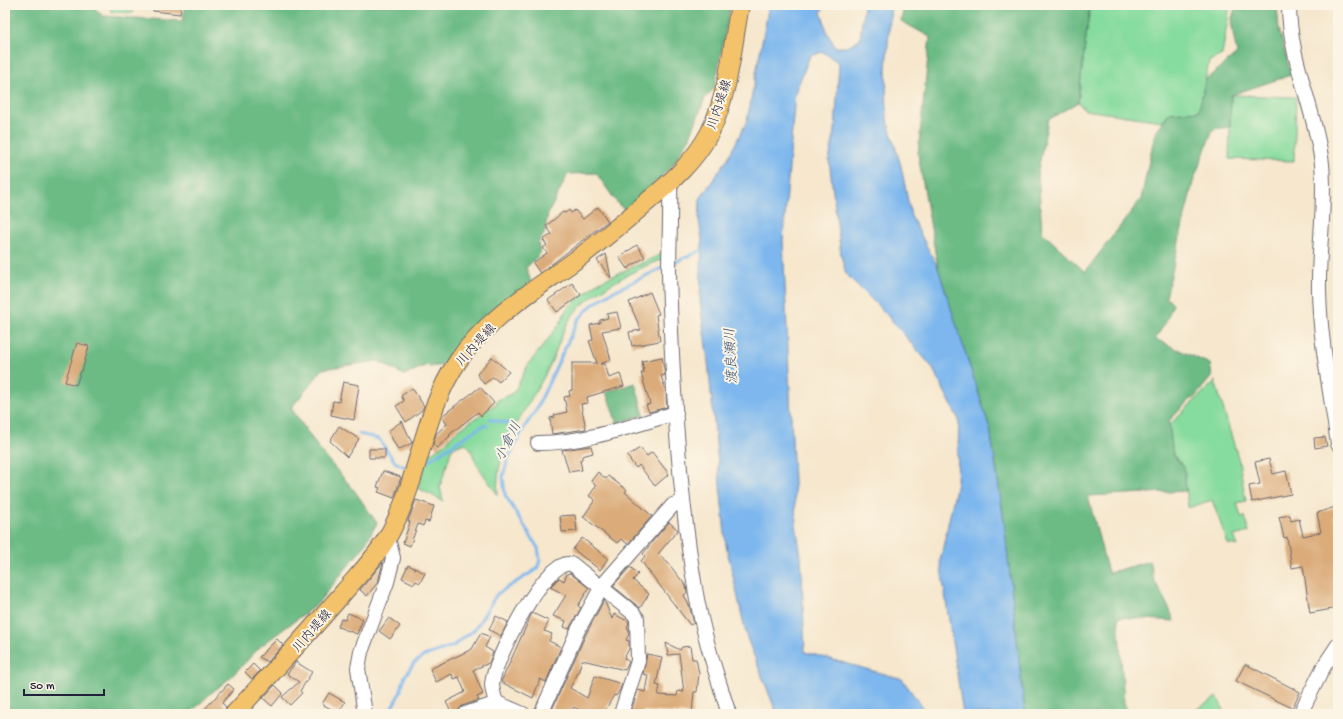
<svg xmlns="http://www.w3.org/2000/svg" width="1343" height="719" viewBox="0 0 1343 719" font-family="'Gochi Hand','Klee One',sans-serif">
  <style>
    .green { fill: #86db9e; stroke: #547e6c }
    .forest { fill: #6cbb85; stroke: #476e60 }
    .water { fill: #7db7ee; stroke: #506c94 }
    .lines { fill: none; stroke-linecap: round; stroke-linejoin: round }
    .stream { stroke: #7db7ee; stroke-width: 3 }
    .building { fill: #dbac7a }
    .minor-casing { stroke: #6c676e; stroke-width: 16 }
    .major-casing { stroke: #6c676e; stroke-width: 20 }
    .minor { stroke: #fff; stroke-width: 14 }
    .major { stroke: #f3c26a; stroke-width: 18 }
    .labels { text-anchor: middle; stroke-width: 4; stroke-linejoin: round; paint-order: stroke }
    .street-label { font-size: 13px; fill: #22223b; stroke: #fcf5e5 }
    .water-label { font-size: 14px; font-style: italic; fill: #42567a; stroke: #fcf5e5 }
  </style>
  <rect width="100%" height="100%" fill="#fcf5e5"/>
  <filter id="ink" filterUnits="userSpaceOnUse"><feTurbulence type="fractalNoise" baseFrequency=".025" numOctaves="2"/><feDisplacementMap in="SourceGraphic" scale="8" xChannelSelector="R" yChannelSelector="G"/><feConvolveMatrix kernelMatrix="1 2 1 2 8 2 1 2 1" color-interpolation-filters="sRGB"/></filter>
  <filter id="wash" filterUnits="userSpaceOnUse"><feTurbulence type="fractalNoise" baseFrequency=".012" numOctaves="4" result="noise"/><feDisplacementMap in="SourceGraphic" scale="16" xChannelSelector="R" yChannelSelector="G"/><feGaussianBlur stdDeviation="0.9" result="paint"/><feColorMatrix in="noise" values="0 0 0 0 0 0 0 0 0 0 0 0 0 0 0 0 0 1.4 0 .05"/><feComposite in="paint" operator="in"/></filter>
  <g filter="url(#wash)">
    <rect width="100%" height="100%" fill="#f6e7cd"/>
    <!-- green -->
    <path class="green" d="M111 5H134L133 13 111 12Z
      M1090 5H1230L1222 55 1209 61 1199 111 1169 113 1162 121 1085 110 1078 102Z
      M1231 95 1296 97 1294 161 1229 159Z
      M664 253V259C640 266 595 291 578 309 563 324 559 346 550 365 530 407 493 446 498 495L477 465 470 448 465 443 452 448 440 487 443 501 418 488 428 455 446 443 453 434 497 403 496 401 511 394 515 390 528 365 559 325 566 310 573 303 599 282Z
      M1215 381 1239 461 1246 501 1237 503 1241 517 1245 516 1249 532 1234 536 1238 546 1228 544 1212 500 1188 508 1184 467 1173 455 1169 425Z
      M1217 697 1226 714H1189Z"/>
    <!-- forest -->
    <path class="forest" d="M5 5H92L103 16 183 21 184 5H729L730 8 714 89 705 98 690 137 672 166 626 211 618 204 596 173 568 174 548 214 544 234 538 243 540 254 526 268 531 282 445 365 429 367 427 365 404 375 378 361 323 369 291 408 322 453 354 490 377 523 362 549 317 604 261 646 230 678 211 693 189 714H5Z
      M904 5H1090L1078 102 1048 120 1038 171 1042 232 1085 272 1141 199 1155 133 1169 113 1199 111 1205 80 1237 54 1231 22 1236 5H1277L1279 29 1291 75 1231 95 1230 127 1213 129 1193 182 1166 297 1173 304 1166 322 1155 339 1210 364 1212 376 1194 398 1190 399 1169 421 1173 455 1184 467 1186 491 1088 496 1108 573 1150 561 1154 580 1170 610 1174 621 1118 617 1124 703 1129 714H1026L1024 705 1004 521 990 429 938 268 918 154 930 37 901 21Z
      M635 383 644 415 617 423 606 392Z"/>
    <!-- water -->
    <path class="water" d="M769 5H825L821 12 827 32 835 47H847L860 39 864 5H891L886 69 887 119 901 166 911 216 938 268 990 429 1004 521 1024 705 1026 714H963L940 561 957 483 959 420 932 367 887 315 846 274 841 255 829 160 835 131 839 63 823 52 810 56 795 93 783 241 796 525 801 556 805 652 902 679 927 714H777L747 638 726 545 708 362 700 301 702 240 699 220 700 199 728 158 747 121Z"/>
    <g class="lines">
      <!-- stream -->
      <path class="stream" d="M673 263 705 249
        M490 419 510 424
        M359 434 379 439 395 462 405 467
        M429 460 477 429 485 425 487 426
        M388 714 400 693 405 676 414 663 424 656 453 646 475 629 497 594 537 569 540 560 538 548 505 495 503 476 508 459 522 431 536 410 578 320 591 306 610 293 664 267"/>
    </g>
    <g id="blocks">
      <!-- building -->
      <path class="building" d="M153 5H181L180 14 153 11Z
        M598 207 608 221 540 273 533 263 547 253 543 248 547 245 543 240 552 234 546 226 563 212 565 213 569 210 571 213 575 210 583 219Z
        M637 245 645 257 627 269 619 257Z
        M606 254 611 278 597 260Z
        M572 283 581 295 557 312 548 300Z
        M650 292 659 314 656 315 660 341 632 346 629 332 641 330 629 302Z
        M617 312 621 328 602 331 611 360 600 364H605L609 378 620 374 624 386 587 397 588 403 581 404 586 429 552 434 550 418 555 417 554 415 567 412 564 397 570 396 569 391 572 390V363H597L589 341 593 340 590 325 600 323V320L608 318 607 314Z
        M77 343 89 346 82 371H81L76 385 65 382Z
        M492 357 509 372 499 382 493 377 484 384 477 374Z
        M662 357 665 375 661 376 666 391 667 407 649 412 646 405 650 404 641 373H644L642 361Z
        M343 382 359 385 354 420 331 415 333 401 339 402Z
        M480 387 494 403 481 416 478 412 449 435 450 436 437 448 433 444 436 434 447 424 442 417 443 415Z
        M412 388 424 406 422 410 406 422 396 406 404 401 401 396Z
        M402 421 412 443 398 450 388 431Z
        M339 426 359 439 347 457 330 441Z
        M1325 437 1327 446 1315 448 1314 438Z
        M591 446 593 453 582 456V459L580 460 582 470 569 472 562 450Z
        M640 448 647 456 652 452 669 474 655 486 639 465 636 468 627 456Z
        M369 449H385V458H369Z
        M1269 459 1273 474 1286 471 1291 494 1252 502 1249 486 1260 484 1255 462Z
        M383 471 401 477 394 498 378 492 380 488 377 487Z
        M598 472 606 479 608 476 627 490 625 492 652 516 628 544 621 539 617 543 583 517 595 500 589 496 596 486 591 481Z
        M416 500 434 506 429 522 425 521 423 526 418 524 410 546 403 543 410 522 408 521Z
        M1335 507 1336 516H1334L1338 534V608L1310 613 1303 566 1292 568 1287 537 1284 538 1279 517 1290 515 1291 521 1299 519 1303 536 1321 532 1317 513Z
        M575 515 577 531 562 532 560 516Z
        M669 522 678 530 658 554 668 563 686 586 687 593 684 595 689 605 694 623 690 625 641 561 645 556 643 554 652 542Z
        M582 538 608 558 600 570 573 549Z
        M383 562 378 582 367 596 360 590Z
        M408 565 425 573 420 583 416 581 414 584 402 578Z
        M630 567 638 574 633 580 649 594 640 608 613 586Z
        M570 573 589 588 578 606 581 608 569 629 564 627 566 621 553 616 566 595 550 587 559 578 564 581 567 574Z
        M604 600 612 619 614 614 629 622 627 628 629 629V634L626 640 629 641V649L624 658 629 662 625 670 582 660 578 673 570 688 587 698 595 676 622 684 620 690 616 696 614 695 603 714H586L574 707 570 714H550L586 634Z
        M348 613 363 619 357 634 338 627 341 619 345 620Z
        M532 613 549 621 544 631 552 634 549 641 561 647 546 682 540 679 533 698 501 682Z
        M496 616 508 622 501 636 489 630Z
        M389 618 400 626 390 639 379 631Z
        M481 633 490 637 485 647 493 652 489 663 473 670 483 694 477 697 479 700 462 706 457 713 452 714 446 702 465 692 459 677 454 679 452 674 436 682 430 669 472 649Z
        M277 639 283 645 268 662 259 657Z
        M666 643 680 650 682 647 690 646 692 659H696L699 673 697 692H694L692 714 643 711 642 714H630L638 690 645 692 648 675 643 674 647 654 662 657 656 685 660 686 658 695 677 696 678 691 684 692 679 654 668 655Z
        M296 662 312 672 300 691 302 693 290 705 282 697 299 682 287 674Z
        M253 664 260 671 252 679 245 672Z
        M1245 664 1300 692 1292 708 1236 681Z
        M228 684 234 689 222 703 226 707 224 714H200Z
        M275 685 283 693 272 706 263 698Z
        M329 693 345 702 338 713 322 704Z"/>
    </g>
  </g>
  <g filter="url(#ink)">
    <use href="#blocks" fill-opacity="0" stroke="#6c676e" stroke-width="1"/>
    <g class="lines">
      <!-- minor casing -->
      <g class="minor-casing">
        <path id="minor" d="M1289 5C1289 60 1316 111 1322 164 1326 207 1318 249 1319 291 1320 342 1331 393 1338 444
          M670 183C671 213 669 244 669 274 672 379 678 485 695 588 702 631 716 673 729 714
          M538 443C585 443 631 426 676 413
          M365 714 358 668 361 652 387 582 393 558 388 538
          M465 714 497 703 523 714
          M498 714C498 704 492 694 492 684 494 660 545 557 572 564L633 613 637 618 638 661 621 714
          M541 714 578 630 602 586 673 505 682 502
          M1300 714 1324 666 1338 645"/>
      </g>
      <!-- major casing -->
      <g class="major-casing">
        <path id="major" d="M234 714C271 674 308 634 343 593 360 573 380 553 392 529 420 475 423 412 458 361 486 319 533 291 573 262 599 243 623 223 647 202 671 182 695 161 710 132 729 93 732 47 740 5"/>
      </g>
      <!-- minor -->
      <use href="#minor" class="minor"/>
      <!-- major -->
      <use href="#major" class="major"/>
    </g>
  </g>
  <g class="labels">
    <!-- street labels -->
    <g class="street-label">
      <text transform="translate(718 104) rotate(-72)" y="5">川内堤線</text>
      <text transform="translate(475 344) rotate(-48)" y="5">川内堤線</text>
      <text transform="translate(311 630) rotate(-49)" y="5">川内堤線</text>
    </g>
    <!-- water labels -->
    <g class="water-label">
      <text transform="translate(730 356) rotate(-93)" y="5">渡良瀬川</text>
      <text transform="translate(507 441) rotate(-63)" y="5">小倉川</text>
    </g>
  </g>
  <!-- margin -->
  <rect width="1343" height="719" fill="none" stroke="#fcf5e5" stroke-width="20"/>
  <!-- scale -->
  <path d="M24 689v6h80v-6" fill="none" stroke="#22223b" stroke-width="2"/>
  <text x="30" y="689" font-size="12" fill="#22223b" stroke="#fcf5e5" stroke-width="3" paint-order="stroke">50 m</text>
</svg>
